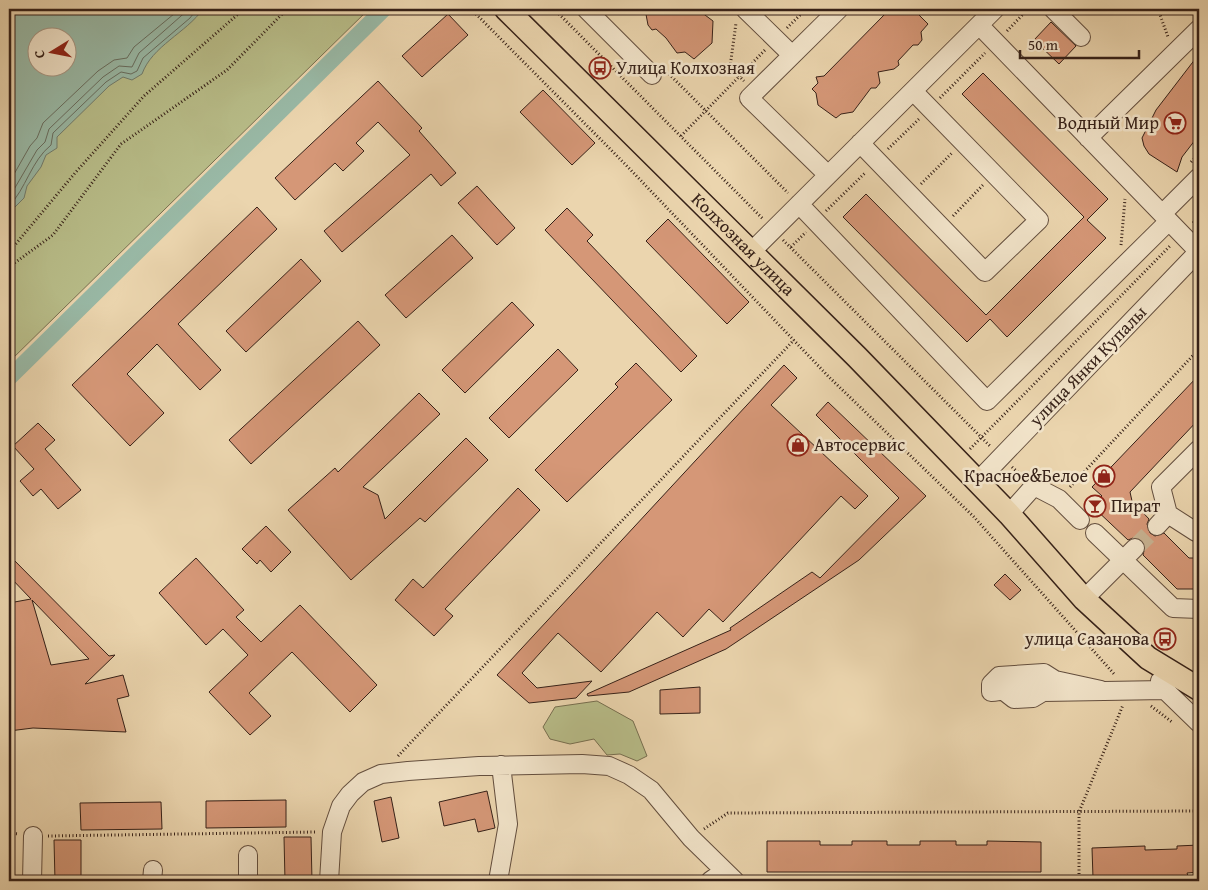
<svg xmlns="http://www.w3.org/2000/svg" width="1208" height="890" viewBox="0 0 1208 890" font-family="'Gentium Book Plus',serif">
  <style>
    .green { fill: #b8bd89; stroke: #776f50; fill-rule: evenodd }
    .water { fill: #99b9a6; stroke: #717c6d; fill-rule: evenodd }
    .lines { fill: none; stroke-linecap: round; stroke-linejoin: round }
    .shore { stroke: #686d5f; stroke-width: 1 }
    .canal { stroke: #99b9a6; stroke-width: 16 }
    .building { fill: #d59777; stroke: #362118; fill-rule: evenodd }
    .minor-tunnel { stroke: #c7b190; stroke-width: 18; stroke-dasharray: 18 9; stroke-linecap: butt }
    .minor-casing { stroke: #634e3e; stroke-width: 20 }
    .major-casing { stroke: #362118; stroke-width: 25 }
    .path { stroke: #362118; stroke-width: 3; stroke-dasharray: 1 2.5; stroke-linecap: butt }
    .minor { stroke: #f2e4ca; stroke-width: 18 }
    .major { stroke: #ebd5ae; stroke-width: 22 }
    .labels { text-anchor: middle; stroke-width: 5; stroke-linejoin: round; paint-order: stroke }
    .poi-label { font-size: 18px; fill: #362118; stroke: #f2e4ca; text-anchor: start }
    .street-label { font-size: 18px; fill: #362118; stroke: #f2e4ca }
  </style>
  <rect width="100%" height="100%" fill="#ebd5ae"/>
  <filter id="stains"><feTurbulence type="fractalNoise" baseFrequency=".004" numOctaves="4"/><feColorMatrix values="0 0 0 0 .2 0 0 0 0 .09 0 0 0 0 .02 0 0 0 .5 -.17"/></filter>
  <radialGradient id="worn" r=".72"><stop offset=".6" stop-color="#630" stop-opacity="0"/><stop offset="1" stop-color="#630" stop-opacity=".3"/></radialGradient>
  <!-- green -->
  <path class="green" d="M9 9H369L9 362ZM38 38H68V68H38Z
    M597 701 633 721 647 756 637 761 620 754 607 755 594 739 570 744 550 739 543 727 555 707Z"/>
  <!-- water -->
  <path class="water" d="M9 9H203C186 33 152 46 142 74L132 80 123 77 109 86 57 137V148L46 155 41 167 27 186 24 198 9 213ZM38 38H68V68H38Z"/>
  <g class="lines">
    <!-- shore -->
    <path class="shore" d="M9 183 30 146 37 138 43 123 98 71 114 60 127 58 134 47 180 9
      M9 198 37 150 45 142 49 129 103 77 119 66 132 67 139 53 189 9
      M9 206C26 189 31 161 51 145L53 133 106 82 121 72 131 74 137 71 143 58 190 18 197 9"/>
    <!-- canal -->
    <path class="canal" d="M9 378 384 9"/>
  </g>
  <!-- building -->
  <path class="building" d="M645 9H697L713 21 712 43 694 59 685 52 677 53 666 38 656 29 652 30 648 25Z
    M885 9H918V14L928 24 921 32 922 40 918 45H913L898 61 899 65 894 69 878 72 880 83 876 88H871L853 112 841 114 836 118 818 105 816 93 812 89 818 83 816 77 824 76 886 13Z
    M448 14 468 35 422 77 402 56Z
    M1051 22 1076 46 1059 64 1034 40Z
    M1199 54V135L1182 157 1177 172 1149 154 1144 146 1142 138 1156 110Z
    M983 73 1108 199 1087 220 1106 238 1007 337 990 319 967 342 843 217 866 194 986 315 1084 217 962 94Z
    M378 81 422 128 419 131 456 173 441 186 431 174 342 252 324 231 410 155 378 122 356 143 364 151 343 171 335 163 295 200 275 178Z
    M543 90 595 143 572 165 520 112Z
    M477 186 515 228 497 245 458 203Z
    M257 207 277 229 178 324 221 370 200 390 157 344 127 374 164 413 130 446 72 385Z
    M567 208 593 235 587 241 697 356 681 372 545 230Z
    M668 219 749 302 727 324 646 241Z
    M452 235 473 258 406 318 385 295Z
    M301 259 321 281 246 352 226 331Z
    M512 302 534 325 465 393 442 370Z
    M358 321 380 345 251 464 229 440Z
    M558 349 578 370 509 438 489 418Z
    M636 363 672 400 567 502 535 470 618 387 615 384Z
    M784 365 797 378 771 405 868 496 855 509 841 496 723 622 709 609 683 637 657 612 601 672 558 633 522 673 537 688 592 681 576 698 529 703 497 675Z
    M1199 375V419L1130 492 1132 501 1149 519 1147 524 1150 533 1155 536 1164 533 1189 558H1199V589H1177L1143 555 1145 546 1142 540 1133 538 1128 540 1092 506 1102 496 1092 487Z
    M419 393 440 414 363 487 378 495 385 519 466 438 488 460 425 522 420 518 351 580 288 510 335 468 338 472Z
    M828 402 926 496 859 560 726 649 629 692 588 696 587 694 731 630 730 628 812 572 820 578 899 498 816 415Z
    M38 423 55 440 45 449 81 490 58 509 41 489 33 496 20 481 34 469 13 446Z
    M518 488 540 510 445 609 453 616 434 636 395 600 413 579 423 588Z
    M266 526 291 552 271 572 260 560 257 564 242 549Z
    M9 555 109 656 115 655 85 684 123 675 129 696 117 699 126 732 33 728 9 731V603L31 599 9 576ZM32 600 89 659 51 665Z
    M196 558 244 610 236 617 261 642 300 605 377 685 350 712 292 652 249 693 271 716 250 735 209 692 248 655 223 629 206 645 159 593Z
    M1005 574 1021 590 1010 600 994 585Z
    M700 687V713L660 714V690Z
    M487 791 495 828 478 832 475 819 444 826 439 802Z
    M391 797 399 838 382 842 374 801Z
    M286 800V827L206 828V801Z
    M161 802 162 829 81 830 80 803Z
    M284 837H311L312 881H285Z
    M54 840H81V881H55Z
    M767 841H820V845H852V841H887V845H920V841H956V845H987V841L1041 842V872H767Z
    M1199 845V872L1187 873 1188 876 1093 878 1092 848 1145 846V850L1177 849V846Z"/>
  <g class="lines">
    <!-- minor-tunnel -->
    <path class="minor-tunnel" d="M1135 548 1157 526"/>
    <!-- minor casing -->
    <g class="minor-casing">
      <path id="minor" d="M586 9 652 75
        M745 9 792 55
        M1053 9 1081 37
        M979 25 1199 252
        M1088 138 1199 29
        M860 143 985 272 1039 220 913 91
        M828 175 749 98 839 9
        M799 204 987 401 1169 221
        M1162 214 1199 177
        M751 252 995 9
        M977 482 1199 251
        M1009 514 1034 486 1059 499 1080 520
        M1168 514 1161 487 1199 449
        M1157 526 1168 514 1196 532H1199
        M1095 533 1173 608 1199 609
        M1084 599 1135 548
        M1160 681 1165 690 1199 723
        M1101 690 1055 680 1044 673 999 676 991 684V692C1011 691 1023 679 1043 692L1165 690
        M1005 692 1014 699 1033 698 1043 692
        M248 855V881
        M32 881 33 836
        M152 881 153 870
        M329 881 332 832 341 806 350 794 363 782 381 774 408 771 479 766 582 764 609 766 629 775 651 790 691 838 735 881
        M498 881 508 824 501 765
        M710 881 724 871"/>
    </g>
    <!-- major casing -->
    <g class="major-casing">
      <g id="major">
        <path id="s1" d="M506 9 857 357 1009 514 1084 599 1148 658 1199 689"/>
      </g>
    </g>
    <!-- path -->
    <path class="path" d="M471 9 625 164 829 377 974 517 1115 675
      M554 9 763 219
      M962 9 968 14
      M1158 9 1168 37
      M787 28 806 9
      M1007 31 1028 9
      M730 67 736 23
      M669 74 788 193
      M669 74 730 67 744 81
      M940 98 985 53
      M681 136 765 50
      M888 149 919 119
      M1191 162 1199 154
      M921 184 952 153
      M826 211 866 172
      M953 216 983 185
      M1193 223 1199 217
      M783 240 991 447
      M1121 245 1125 199
      M791 247 806 232
      M9 252 75 173 144 96 244 9
      M9 267 53 235 121 144 227 70 287 9
      M970 449 1171 245
      M1012 467 1022 476
      M1070 487 1199 349
      M1151 706 1172 722
      M398 756 794 340
      M704 829 728 813 1199 811
      M9 833 19 834
      M48 836 316 832
      M1079 881V812L1123 705"/>
    <!-- minor -->
    <use href="#minor" class="minor"/>
    <!-- major -->
    <use href="#major" class="major"/>
  </g>
  <!-- icons -->
  <defs>
    <g id="bus-ring" transform="scale(1.125)"><circle r="9.5" fill="#f2e4ca" stroke="#8f2418" stroke-width="1.5"/><path d="M-5-6H5V4H4V6H2V4H-2V6H-4V4H-5ZM-3.5-4V0h7V-4ZM-3.5 1.2v1.5H-2V1.2ZM2 1.2v1.5H3.5V1.2Z" fill="#8f2418"/></g>
    <g id="supermarket-ring" transform="scale(1.125)"><circle r="9.5" fill="#f2e4ca" stroke="#8f2418" stroke-width="1.5"/><path d="M-6-5.5h2.5l.6 2H6L4.5 2H-2.5L-4.4-4H-6ZM-1.5 3.2a1.3 1.3 0 1 0 .1 0ZM3 3.2a1.3 1.3 0 1 0 .1 0Z" fill="#8f2418"/></g>
    <g id="shop-ring" transform="scale(1.125)"><circle r="9.5" fill="#f2e4ca" stroke="#8f2418" stroke-width="1.5"/><path d="M-5-2.5h2.3a2.7 3.5 0 0 1 5.4 0H5L5.5 6h-11ZM-1.5-2.5h3a1.5 2.3 0 0 0-3 0Z" fill="#8f2418"/></g>
    <g id="bar-ring" transform="scale(1.125)"><circle r="9.5" fill="#f2e4ca" stroke="#8f2418" stroke-width="1.5"/><path d="M-6-5H6L.8 .8V4.5H3.5V6h-7V4.5H-.8V.8Z" fill="#8f2418"/></g>
  </defs>
  <g fill-rule="evenodd">
    <use href="#bus-ring" x="600" y="68"/>
    <use href="#supermarket-ring" x="1175" y="123"/>
    <use href="#shop-ring" x="798" y="445"/>
    <use href="#shop-ring" x="1104" y="476"/>
    <use href="#bar-ring" x="1095" y="506"/>
    <use href="#bus-ring" x="1165" y="639"/>
  </g>
  <g class="labels">
    <!-- poi labels -->
    <g class="poi-label">
      <text x="616" y="74">Улица Колхозная</text>
      <text x="1159" y="129" text-anchor="end">Водный Мир</text>
      <text x="814" y="451">Автосервис</text>
      <text x="1088" y="482" text-anchor="end">Красное&amp;Белое</text>
      <text x="1111" y="512">Пират</text>
      <text x="1149" y="645" text-anchor="end">улица Сазанова</text>
    </g>
    <!-- street labels -->
    <g class="street-label">
      <text dy="6" stroke="none"><textPath href="#s1" startOffset="334">Колхозная улица</textPath></text>
      <text transform="translate(1088 366) rotate(-46)" y="6">улица Янки Купалы</text>
    </g>
  </g>
  <!-- margin -->
  <rect width="1208" height="890" fill="none" stroke="#ebd5ae" stroke-width="30"/>
  <rect x="10" y="10" width="1188" height="870" fill="none" stroke="#362118" stroke-width="2.5"/>
  <rect x="15" y="15" width="1178" height="860" fill="none" stroke="#362118"/>
  <!-- north arrow -->
  <g transform="translate(52 52) rotate(260)"><circle r="24" fill="#f2e4ca" stroke="#a79683"/>
  <path d="M0-4L9 19L0 12L-9 19Z" fill="#8f2418"/>
  <text y="-8" font-size="14" font-weight="bold" text-anchor="middle" fill="#362118">С</text>
  </g>
  <!-- scale -->
  <path d="M1020 50v8h119v-8" fill="none" stroke="#362118" stroke-width="2.5"/>
  <text x="1028" y="50" font-size="15" fill="#362118" stroke="#f2e4ca" stroke-width="4" paint-order="stroke">50 m</text>
  <rect width="100%" height="100%" filter="url(#stains)"/>
  <rect width="100%" height="100%" fill="url(#worn)"/>
</svg>
